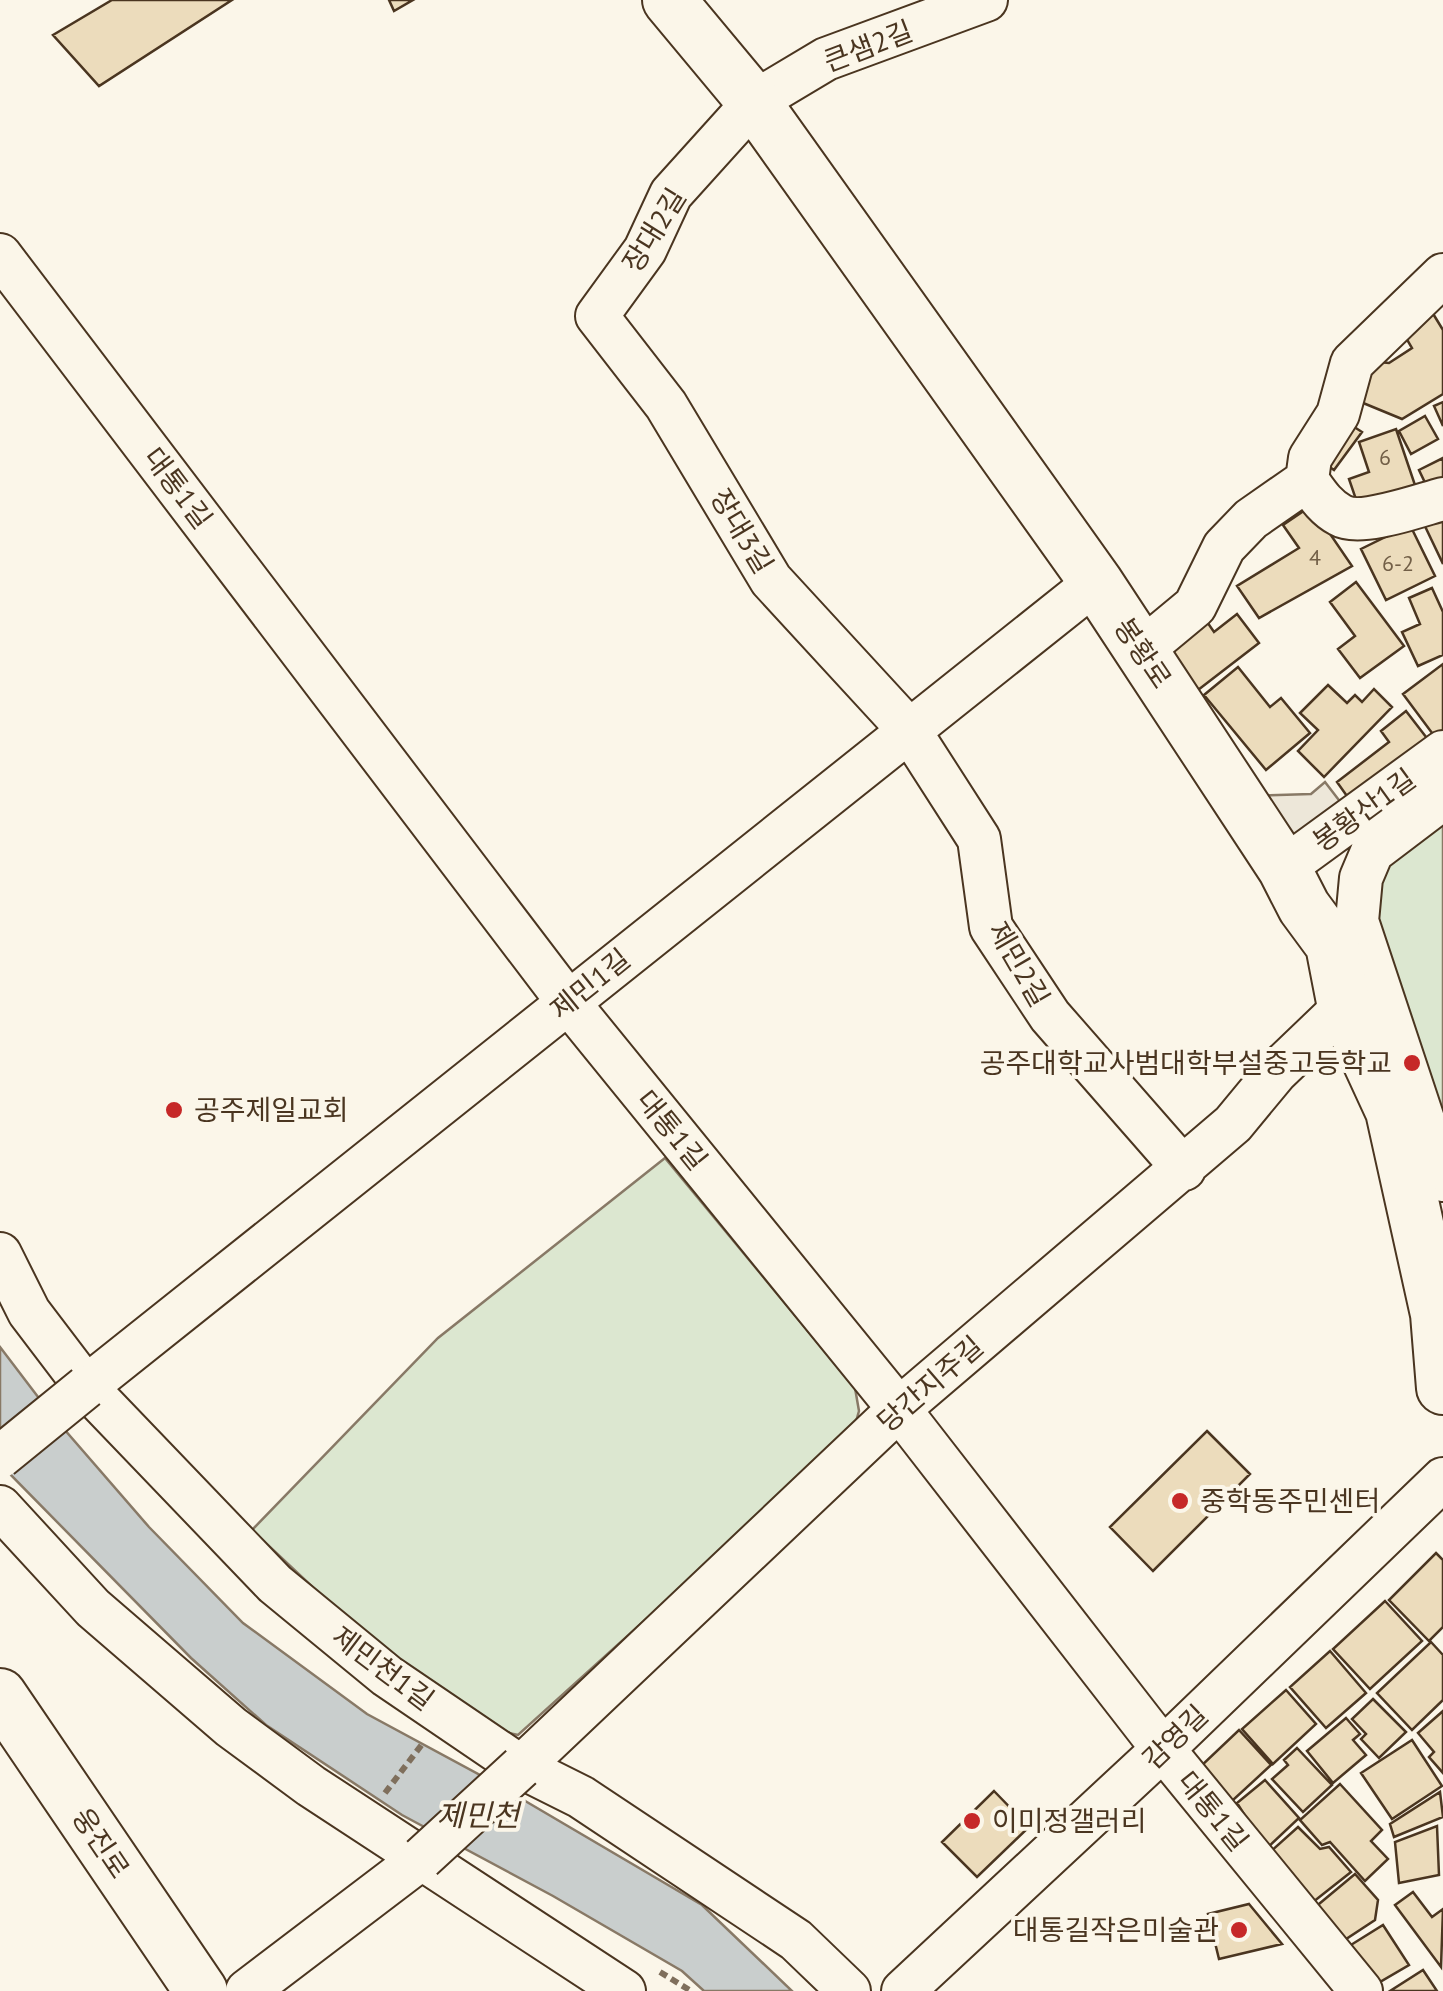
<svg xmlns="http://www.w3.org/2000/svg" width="1443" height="1991" viewBox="0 0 1443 1991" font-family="'PT Sans','Noto Sans KR',sans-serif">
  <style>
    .green { fill: #dce7d0; stroke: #887966; stroke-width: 2.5 }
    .parking { fill: #ede7d9; stroke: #887966; stroke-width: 2.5 }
    .water { fill: #c9cecd; stroke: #887966; stroke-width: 2.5 }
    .building { fill: #ecdcbc; stroke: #4a3520; stroke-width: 2.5 }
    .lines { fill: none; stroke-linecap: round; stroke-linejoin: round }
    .minor-casing { stroke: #4a3520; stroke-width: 46 }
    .major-casing { stroke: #4a3520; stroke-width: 56 }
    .path { stroke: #7f6f5c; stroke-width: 6; stroke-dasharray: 8 5; stroke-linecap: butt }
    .minor { stroke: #fbf6e9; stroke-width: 42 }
    .major { stroke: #fbf6e9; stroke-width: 52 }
    .minor-bridge-casing { stroke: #4a3520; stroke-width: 46; stroke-linecap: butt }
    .minor-bridge { stroke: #fbf6e9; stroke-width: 42 }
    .poi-dot { fill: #c62828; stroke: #fbf6e9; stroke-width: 4 }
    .labels { text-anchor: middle; stroke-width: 8; stroke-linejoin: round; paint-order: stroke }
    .number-label { font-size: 22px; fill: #725f47 }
    .street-label { font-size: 28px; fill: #4a3520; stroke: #fbf6e9 }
    .poi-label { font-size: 28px; fill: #4a3520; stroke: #fbf6e9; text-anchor: start }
    .water-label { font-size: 30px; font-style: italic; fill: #4a3520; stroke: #fbf6e9 }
  </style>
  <rect width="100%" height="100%" fill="#fbf6e9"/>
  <!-- green -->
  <path class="green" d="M1443 810V1118L1377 921C1373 860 1402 846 1443 810Z
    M665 1158 855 1388 859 1411 853 1432 518 1735 499 1731 386 1656 252 1530 438 1338Z"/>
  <!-- parking -->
  <path class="parking" d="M1325 782 1345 808 1278 860 1245 796 1311 794Z"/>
  <!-- water -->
  <path class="water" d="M0 1347 51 1414 149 1527 243 1623 367 1714 493 1782 702 1905 792 1991H704L682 1971 553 1896 402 1815 266 1725 191 1658 0 1464Z"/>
  <!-- building -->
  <path class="building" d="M112 0H232L99 86 53 35Z
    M389 0H413L394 11Z
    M1432 312 1443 330V394L1402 419 1351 398 1367 361 1389 363 1412 348 1402 331Z
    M1443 402V426L1434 406Z
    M1425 416 1438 439 1411 454 1399 431Z
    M1345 421 1362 432 1334 470 1318 459Z
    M1396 429 1418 494 1361 514 1349 479 1369 472 1359 442Z
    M1443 458V484L1429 491 1419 470Z
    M1311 506 1352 566 1259 618 1237 586 1299 548 1283 525Z
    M1443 512V564L1422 520Z
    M1410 525 1435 576 1386 600 1361 549Z
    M1356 582 1404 646 1360 678 1338 649 1355 636 1330 602Z
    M1432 588 1443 612V655L1418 666 1402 632 1420 624 1409 598Z
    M1237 614 1259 643 1198 690 1164 645 1203 616 1214 632Z
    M1443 664V737L1438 741 1403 694Z
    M1238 667 1270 707 1281 698 1310 733 1266 770 1204 695Z
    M1328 685 1347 703 1355 695 1362 702 1374 689 1392 707 1324 777 1298 751 1318 730 1300 713Z
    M1406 711 1433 746 1354 806 1337 782 1389 742 1381 731Z
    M1207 1431 1250 1474 1153 1571 1110 1527Z
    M1436 1553 1443 1560V1627L1429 1641 1389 1600Z
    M1385 1601 1422 1641 1370 1689 1333 1649Z
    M1431 1642 1443 1655V1700L1412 1730 1377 1693Z
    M1330 1651 1366 1693 1326 1728 1290 1687Z
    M1286 1690 1316 1724 1273 1764 1242 1729Z
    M1373 1699 1406 1732 1379 1758 1361 1739 1366 1734 1352 1719Z
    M1443 1711V1773L1429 1757 1434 1752 1418 1733Z
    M1346 1718 1360 1734 1353 1740 1366 1755 1333 1783 1307 1751Z
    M1239 1730 1271 1765 1232 1801 1201 1766Z
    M1412 1740 1442 1786 1392 1819 1361 1773Z
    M1297 1748 1332 1785 1303 1812 1272 1779 1288 1765 1284 1760Z
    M1265 1780 1299 1818 1266 1849 1237 1803Z
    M1340 1784 1382 1830 1371 1841 1388 1859 1365 1881 1330 1842 1322 1845 1300 1820Z
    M994 1791 1029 1827 977 1877 942 1842Z
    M1440 1792 1443 1817 1394 1837 1390 1824Z
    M1437 1826 1439 1875 1399 1883 1395 1842Z
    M1298 1827 1320 1849 1329 1847 1351 1872 1308 1906 1269 1853Z
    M1355 1874 1378 1900 1375 1920 1340 1943 1313 1909Z
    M1413 1892 1432 1917 1443 1909 1441 1967 1395 1905Z
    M1249 1904 1282 1944 1219 1959 1208 1914Z
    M1383 1925 1409 1965 1373 1986 1346 1948Z
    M1423 1970 1437 1991H1390Z"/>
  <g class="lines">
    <!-- minor casing -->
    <g class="minor-casing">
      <path id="minor" d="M986 0 826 59 754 102 671 194 645 250 597 316 666 405 771 580 909 730 979 839 991 927 1050 1016 1184 1169
        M0 255 568 1002 899 1409 1163 1749 1361 1991
        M1307 480C1317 494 1325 507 1340 515 1360 527 1420 505 1443 499
        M1142 650 1195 606 1224 547 1251 519 1307 480 1310 458 1338 414 1352 363 1443 275
        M1443 798 1372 852 1361 878 1357 921 1443 1180
        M1284 868 1443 752
        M0 1254 29 1312 86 1387 275 1584 387 1676 521 1767 581 1797 796 1940 849 1991
        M86 1387 1096 582
        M0 1507 93 1608 231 1727 311 1786 624 1991
        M521 1767 899 1409 1233 1124 1276 1072 1344 1007
        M247 1991 422 1858
        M903 1991 1163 1749 1443 1479"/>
    </g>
    <!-- major casing -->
    <g class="major-casing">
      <path id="major" d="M669 0 754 102 1096 582 1284 868 1304 907 1332 945 1344 1007 1392 1111 1437 1314 1443 1388
        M0 1695 201 1991"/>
    </g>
    <!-- path -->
    <path class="path" d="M385 1793 423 1743
      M660 1972 691 1991"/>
    <!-- minor -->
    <use href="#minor" class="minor"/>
    <!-- major -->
    <use href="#major" class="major"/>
    <!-- minor-bridge casing -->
    <g class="minor-bridge-casing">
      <path id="minor-bridge" d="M0 1457 86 1387
        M422 1858 521 1767"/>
    </g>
    <!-- minor-bridge -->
    <use href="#minor-bridge" class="minor-bridge"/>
  </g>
  <!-- markers -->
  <g class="poi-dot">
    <circle cx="1412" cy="1063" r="10"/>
    <circle cx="174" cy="1110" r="10"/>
    <circle cx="1180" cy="1501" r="10"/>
    <circle cx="972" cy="1821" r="10"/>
    <circle cx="1239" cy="1930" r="10"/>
  </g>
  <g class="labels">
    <!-- number labels -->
    <g class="number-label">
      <text x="1385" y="465">6</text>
      <text x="1315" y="565">4</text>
      <text x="1398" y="571">6-2</text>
    </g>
    <!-- street labels -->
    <g class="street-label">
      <text transform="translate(868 46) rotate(-21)" y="10">큰샘2길</text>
      <text transform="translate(654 230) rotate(-58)" y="10">장대2길</text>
      <text transform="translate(178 488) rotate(53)" y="10">대통1길</text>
      <text transform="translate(742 531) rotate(59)" y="10">장대3길</text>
      <text transform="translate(1143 653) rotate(56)" y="10">봉황로</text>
      <text transform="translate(1364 810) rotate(-36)" y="10">봉황산1길</text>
      <text transform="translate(1019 964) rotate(60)" y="10">제민2길</text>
      <text transform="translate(590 984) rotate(-39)" y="10">제민1길</text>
      <text transform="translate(672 1130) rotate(51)" y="10">대통1길</text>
      <text transform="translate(930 1384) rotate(-41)" y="10">당간지주길</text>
      <text transform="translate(383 1668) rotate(37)" y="10">제민천1길</text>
      <text transform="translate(1175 1737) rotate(-44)" y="10">감영길</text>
      <text transform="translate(1213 1811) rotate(51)" y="10">대통1길</text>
      <text transform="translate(101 1843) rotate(56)" y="10">웅진로</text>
    </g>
    <!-- poi labels -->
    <g class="poi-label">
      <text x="1392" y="1073" text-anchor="end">공주대학교사범대학부설중고등학교</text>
      <text x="194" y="1120">공주제일교회</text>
      <text x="1200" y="1511">중학동주민센터</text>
      <text x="992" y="1831">이미정갤러리</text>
      <text x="1219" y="1940" text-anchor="end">대통길작은미술관</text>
    </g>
    <!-- water labels -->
    <g class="water-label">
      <text x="478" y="1826">제민천</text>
    </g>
  </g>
</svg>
